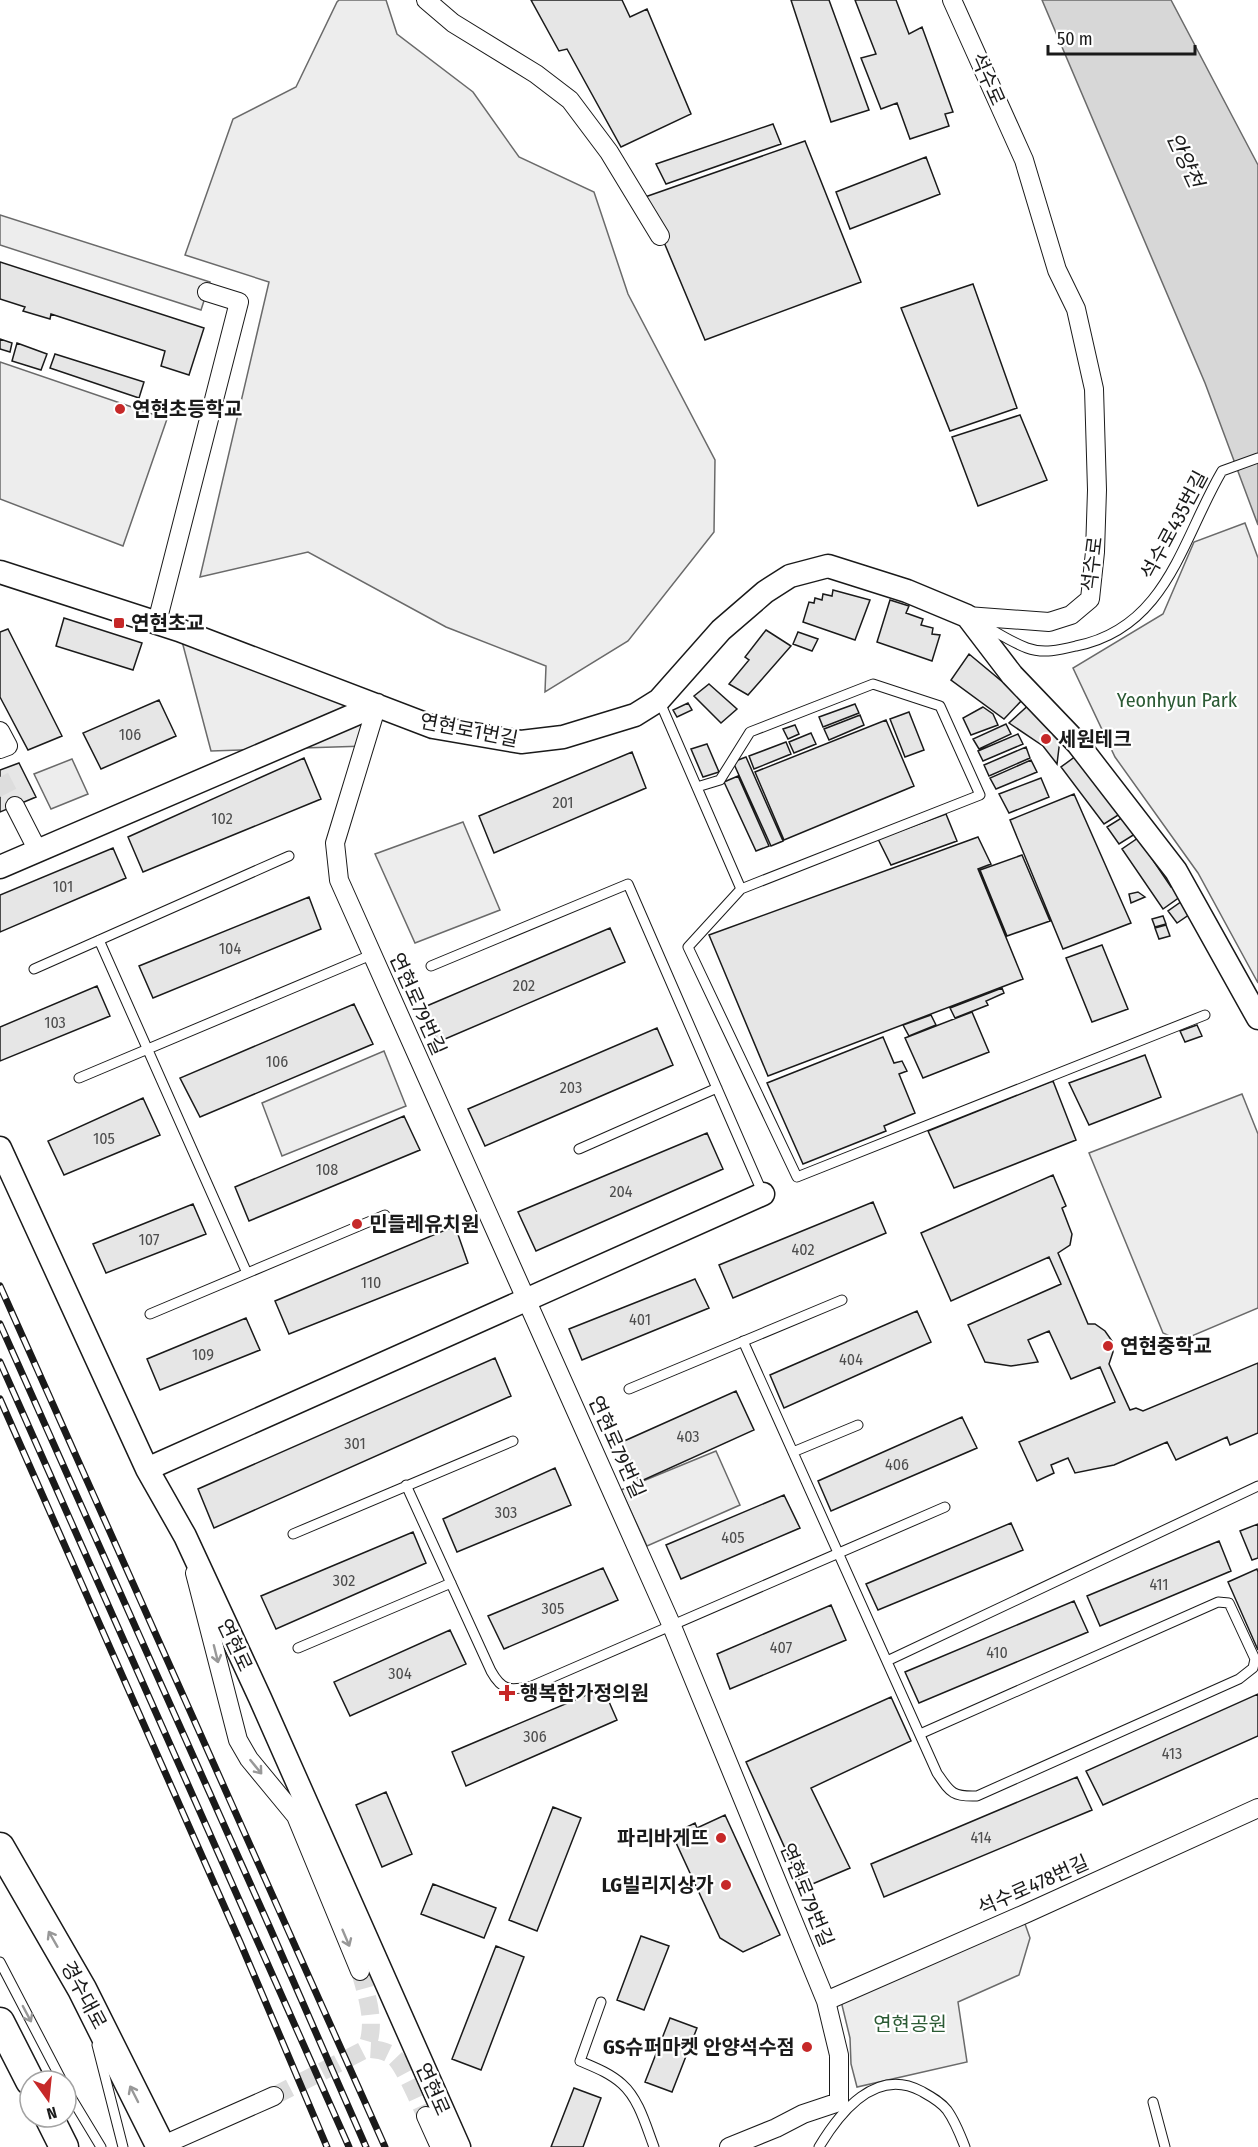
<svg xmlns="http://www.w3.org/2000/svg" width="1258" height="2147" viewBox="0 0 1258 2147" font-family="'Fira Sans Condensed','Noto Sans KR',sans-serif">
  <style>
    .built { fill: #ededed; stroke: #6a6a6a; stroke-width: 1.5 }
    .water { fill: #d7d7d7; stroke: #6a6a6a; stroke-width: 1.5 }
    .building { fill: #e6e6e6; stroke: #1a1a1a; stroke-width: 1.5 }
    .lines { fill: none; stroke-linecap: round; stroke-linejoin: round }
    .minor-tunnel { stroke: #ddd; stroke-width: 18; stroke-dasharray: 18 9; stroke-linecap: butt }
    .service-casing { stroke: #1a1a1a; stroke-width: 11 }
    .minor-casing { stroke: #1a1a1a; stroke-width: 20 }
    .tertiary-casing { stroke: #1a1a1a; stroke-width: 25 }
    .primary-casing { stroke: #1a1a1a; stroke-width: 31 }
    .service { stroke: #fff; stroke-width: 9 }
    .minor { stroke: #fff; stroke-width: 18 }
    .tertiary { stroke: #fff; stroke-width: 22 }
    .primary { stroke: #fff; stroke-width: 28 }
    .rail-casing { stroke: #1a1a1a; stroke-width: 7 }
    .rail { stroke: #fff; stroke-width: 4.5; stroke-dasharray: 14; stroke-linecap: butt }
    .oneway { stroke: #989898 }
    .poi-dot { fill: #c62828; stroke: #fff; stroke-width: 2 }
    .labels { text-anchor: middle; stroke-width: 4.5; stroke-linejoin: round; paint-order: stroke }
    .number-label { font-size: 16px; fill: #4d4d4d }
    .street-label { font-size: 20px; fill: #1a1a1a; stroke: #fff }
    .poi-label { font-size: 20px; font-weight: bold; fill: #1a1a1a; stroke: #fff; text-anchor: start }
    .park-label { font-size: 20px; fill: #2b5a34; stroke: #fff }
    .water-label { font-size: 21px; font-style: italic; fill: #1a1a1a; stroke: #fff }
  </style>
  <rect width="100%" height="100%" fill="#fff"/>
  <!-- built -->
  <path class="built" d="M339 0H386L397 34 473 92 519 157 594 192 628 294 715 460 714 532 628 641 545 692 546 666 446 627 308 552 200 577 269 282 185 255 233 119 296 87 337 2Z
    M0 215 210 282 201 310 0 245Z
    M0 362 167 419 123 546 0 499Z
    M1245 523 1258 558V983L1198 873 1115 757 1073 668 1163 614 1194 542Z
    M179 630 377 705 366 746 211 751Z
    M72 759 88 794 51 809 34 774Z
    M463 822 500 910 415 943 375 854Z
    M384 1051 406 1106 282 1156 262 1103Z
    M1242 1094 1258 1134V1308L1180 1341 1163 1333 1089 1153Z
    M716 1451 740 1505 647 1546 621 1490Z
    M1024 1921 1030 1938 1019 1975 958 2002 967 2062 857 2087 851 2064 850 2038 841 2001Z"/>
  <!-- water -->
  <path class="water" d="M1042 0H1171L1258 165V525L1205 383Z"/>
  <!-- building -->
  <path class="building" d="M531 0H622L630 17 647 9 691 114 621 147 567 49 559 51Z
    M791 0H829L869 110 831 122Z
    M855 0H896L909 34 922 27 953 112 945 114 949 126 910 139 897 103 881 109 861 58 876 54Z
    M773 124 781 144 666 184 656 164Z
    M805 141 861 282 705 340 645 197Z
    M926 157 940 194 850 229 836 192Z
    M0 262 204 328 189 375 161 366 165 351 51 314 50 319 23 311 25 307 0 299Z
    M973 284 1017 408 950 431 901 308Z
    M0 339 12 343 10 352 0 349Z
    M17 343 47 354 41 370 12 361Z
    M55 354 144 382 139 398 50 368Z
    M1020 415 1047 480 978 506 952 437Z
    M833 590 870 600 855 640 803 622 809 602 814 603 815 598 822 600 823 594 832 596Z
    M890 600 909 606 906 613 923 619 921 625 933 628 932 634 940 635 932 661 877 642Z
    M64 618 142 643 133 670 56 646Z
    M8 629 62 736 28 750 0 697V632Z
    M766 630 791 646 748 695 729 684 749 660 745 657Z
    M798 632 818 639 812 651 793 644Z
    M969 654 1023 699 1004 719 951 680Z
    M709 684 737 709 721 723 694 696Z
    M159 700 176 736 101 769 83 733Z
    M1032 702 1061 731 1057 764 1043 746 1009 723Z
    M688 703 692 710 677 717 673 710Z
    M855 704 859 713 823 727 819 717Z
    M983 707 993 714 998 725 971 735 963 718Z
    M909 712 924 750 905 757 890 719Z
    M860 715 864 725 829 740 824 729Z
    M886 720 914 786 784 840 755 772Z
    M1006 724 1011 734 979 749 973 739Z
    M795 725 799 734 788 739 783 729Z
    M811 733 816 744 794 753 789 742Z
    M1018 734 1023 744 983 761 978 751Z
    M786 742 791 754 754 769 749 756Z
    M707 744 719 772 703 777 691 749Z
    M1026 747 1030 758 989 776 984 765Z
    M632 752 646 788 494 853 479 816Z
    M1080 753 1123 812 1104 824 1061 767Z
    M746 757 783 841 771 846 733 762Z
    M304 758 321 799 143 872 128 837Z
    M1031 760 1037 772 996 789 990 778Z
    M19 763 36 797 0 812V770Z
    M738 776 769 846 756 851 724 782Z
    M1041 778 1049 797 1009 813 999 794Z
    M1074 794 1131 923 1063 949 1010 820Z
    M946 814 957 841 891 865 878 839Z
    M1123 817 1135 834 1119 844 1107 827Z
    M978 837 991 864 978 869 1023 979 768 1076 709 935Z
    M1138 838 1171 887 1176 883 1184 894 1163 909 1122 849Z
    M113 848 126 878 0 932V895Z
    M1022 855 1050 921 1007 936 980 870Z
    M1138 892 1145 897 1131 903 1129 894Z
    M309 897 321 929 153 998 139 966Z
    M1185 899 1193 912 1177 923 1168 911Z
    M1163 916 1166 924 1155 927 1152 919Z
    M1166 925 1170 936 1159 939 1155 928Z
    M610 928 625 962 438 1042 422 1008Z
    M1102 945 1128 1009 1092 1022 1066 958Z
    M97 986 110 1016 0 1061V1027Z
    M1002 988 1004 993 986 1001 988 1005 955 1018 950 1008Z
    M354 1004 373 1044 200 1117 180 1078Z
    M972 1012 989 1052 923 1078 905 1038Z
    M931 1015 936 1025 909 1036 903 1025Z
    M1197 1025 1202 1036 1185 1042 1180 1031Z
    M657 1028 673 1065 485 1146 468 1109Z
    M883 1037 894 1063 902 1061 907 1071 899 1074 915 1113 884 1126 886 1131 803 1164 767 1083Z
    M1145 1055 1161 1097 1089 1125 1069 1083Z
    M1053 1081 1076 1140 954 1188 928 1131Z
    M143 1098 160 1135 64 1175 48 1141Z
    M404 1116 420 1150 249 1221 235 1187Z
    M707 1133 723 1169 536 1251 518 1212Z
    M1053 1175 1066 1206 1062 1208 1072 1234 1070 1245 1058 1253 1088 1324H1095L1105 1331 1112 1341 1113 1352 1109 1364 1130 1410 1136 1408 1143 1411 1258 1363V1433L1230 1445 1227 1437 1176 1460 1167 1442 1114 1465 1075 1473 1068 1458 1051 1465 1054 1473 1037 1481 1019 1442 1115 1402 1100 1367 1071 1379 1049 1331 1028 1340 1038 1362 1011 1366 985 1362 968 1325 1061 1284 1049 1257 951 1301 921 1233Z
    M873 1202 886 1233 733 1298 719 1265Z
    M193 1204 206 1234 106 1273 93 1244Z
    M455 1226 468 1263 289 1334 275 1301Z
    M695 1279 709 1308 582 1360 569 1329Z
    M917 1311 931 1342 784 1408 770 1375Z
    M246 1318 260 1350 160 1390 147 1359Z
    M495 1358 511 1396 214 1528 198 1489Z
    M736 1391 754 1430 639 1482 622 1442Z
    M962 1417 977 1448 831 1511 818 1481Z
    M555 1468 571 1505 457 1552 443 1519Z
    M784 1495 800 1528 681 1579 666 1545Z
    M1011 1523 1023 1550 878 1610 866 1584Z
    M1258 1524V1558L1252 1560 1240 1531Z
    M413 1532 426 1563 276 1629 261 1596Z
    M1219 1541 1231 1571 1100 1626 1087 1596Z
    M603 1568 618 1600 504 1649 488 1616Z
    M1257 1569 1258 1572V1650L1228 1582Z
    M1074 1601 1088 1632 919 1703 905 1672Z
    M831 1605 846 1640 730 1689 717 1654Z
    M450 1630 466 1664 350 1716 334 1682Z
    M603 1688 617 1720 466 1786 452 1752Z
    M1258 1694V1736L1103 1805 1086 1771Z
    M891 1697 911 1741 811 1788 850 1868 803 1888 746 1762Z
    M1077 1777 1092 1810 884 1897 871 1864Z
    M386 1792 412 1854 382 1867 356 1805Z
    M553 1807 581 1818 537 1931 509 1920Z
    M725 1815 780 1935 743 1952 720 1938 672 1834 695 1823 697 1828Z
    M433 1884 496 1908 484 1938 421 1914Z
    M641 1936 669 1946 644 2010 617 2000Z
    M496 1946 524 1957 481 2070 452 2059Z
    M670 2018 697 2028 672 2092 645 2082Z
    M574 2088 601 2098 583 2147H551Z"/>
  <g class="lines">
    <!-- minor-tunnel -->
    <path class="minor-tunnel" d="M0 777 15 806
      M360 1971C367 1997 377 2024 366 2049
      M274 2096 366 2049C377 2049 390 2051 397 2060 406 2071 419 2102 426 2116"/>
    <!-- service casing -->
    <g class="service-casing">
      <path id="service" d="M982 624C996 632 1011 642 1027 648 1043 654 1060 650 1076 646 1167 628 1182 539 1222 471L1258 458
        M659 700 741 889 688 947 797 1177 1205 1015
        M697 787 720 780 750 732 873 684 940 706 980 795 741 889
        M99 940 247 1273
        M431 966 628 884 763 1194
        M34 969 289 856
        M79 1078 371 955
        M579 1149 717 1088
        M150 1314 385 1215
        M743 1341 937 1773C950 1792 952 1797 977 1796L1239 1679 1253 1668 1255 1659 1229 1603 1218 1602 920 1734
        M629 1389 842 1300
        M793 1452 858 1425
        M406 1485 491 1671C502 1691 510 1691 532 1686L945 1507
        M293 1534 513 1441
        M298 1648 451 1583
        M887 1661 1258 1486
        M0 1962 62 2081
        M601 2002 580 2061C594 2067 610 2073 622 2084 639 2099 646 2126 654 2147
        M97 2045 123 2147
        M66 2089 101 2147
        M1153 2102 1165 2147
        M819 2147C840 2112 876 2067 921 2091 930 2096 940 2101 947 2110 955 2121 960 2134 965 2147"/>
    </g>
    <!-- minor casing -->
    <g class="minor-casing">
      <path id="minor" d="M426 0 453 23 536 74 570 100 609 152 660 236
        M952 0 1024 160 1057 270 1076 309 1094 389 1097 490 1095 552 1090 599 1071 615 1049 622 967 616
        M157 622 239 302 207 292
        M377 705 335 843 339 880 671 1624 826 2001 839 2055V2102L803 2114 776 2128 729 2147
        M0 731 8 746 0 749
        M15 806 38 851
        M195 1573 238 1740 249 1759 296 1816 360 1971
        M826 2001 1027 1913 1258 1808
        M426 2116 440 2147
        M159 2147 274 2096"/>
    </g>
    <!-- tertiary casing -->
    <g class="tertiary-casing">
      <path id="tertiary" d="M0 572 179 630 433 727 521 742 563 737 635 715 659 700 721 630 765 592 790 576 828 566 907 591 967 616 1012 675 1078 744 1176 871 1258 1018
        M0 867 377 705
        M0 1148 147 1469 185 1536 260 1698 459 2147
        M147 1469 763 1194"/>
    </g>
    <!-- primary casing -->
    <g class="primary-casing">
      <path id="primary" d="M0 1847 82 1989 161 2147
        M0 2022 30 2081
        M49 2117 64 2147"/>
    </g>
    <!-- service -->
    <use href="#service" class="service"/>
    <!-- minor -->
    <use href="#minor" class="minor"/>
    <!-- tertiary -->
    <use href="#tertiary" class="tertiary"/>
    <!-- primary -->
    <use href="#primary" class="primary"/>
    <!-- rail casing -->
    <g class="rail-casing">
      <path id="rail" d="M0 1286 385 2147
        M0 1324 270 1928 366 2147
        M0 1362 349 2147
        M0 1399 240 1942 327 2147"/>
    </g>
    <!-- rail -->
    <use href="#rail" class="rail"/>
  </g>
  <!-- one-way arrows -->
  <defs><path id="oneway-shaft" d="M-6 0H5M1.5-3L5.5 0L1.5 3" fill="none" stroke-width="1.6" stroke-linecap="round" stroke-linejoin="round" transform="scale(1.5)"/></defs>
  <g class="oneway">
    <use href="#oneway-shaft" transform="translate(216 1654) rotate(76)"/>
    <use href="#oneway-shaft" transform="translate(256 1767) rotate(51)"/>
    <use href="#oneway-shaft" transform="translate(346 1938) rotate(67)"/>
    <use href="#oneway-shaft" transform="translate(53 1939) rotate(-120)"/>
    <use href="#oneway-shaft" transform="translate(27 2014) rotate(62)"/>
    <use href="#oneway-shaft" transform="translate(134 2094) rotate(-117)"/>
  </g>
  <!-- markers -->
  <g class="poi-dot">
    <circle cx="120" cy="409" r="6"/>
    <rect x="113" y="617" width="12" height="12" rx="3"/>
    <circle cx="1046" cy="739" r="6"/>
    <circle cx="357" cy="1224" r="6"/>
    <circle cx="1108" cy="1346" r="6"/>
    <path d="M504 1684h6v6h6v6h-6v6h-6v-6h-6v-6h6z"/>
    <circle cx="721" cy="1838" r="6"/>
    <circle cx="726" cy="1885" r="6"/>
    <circle cx="807" cy="2047" r="6"/>
  </g>
  <g class="labels">
    <!-- number labels -->
    <g class="number-label">
      <text x="130" y="740">106</text>
      <text x="563" y="808">201</text>
      <text x="222" y="824">102</text>
      <text x="63" y="892">101</text>
      <text x="230" y="954">104</text>
      <text x="524" y="991">202</text>
      <text x="55" y="1028">103</text>
      <text x="277" y="1067">106</text>
      <text x="571" y="1093">203</text>
      <text x="104" y="1144">105</text>
      <text x="327" y="1175">108</text>
      <text x="621" y="1197">204</text>
      <text x="149" y="1245">107</text>
      <text x="803" y="1255">402</text>
      <text x="371" y="1288">110</text>
      <text x="640" y="1325">401</text>
      <text x="203" y="1360">109</text>
      <text x="851" y="1365">404</text>
      <text x="688" y="1442">403</text>
      <text x="355" y="1449">301</text>
      <text x="897" y="1470">406</text>
      <text x="506" y="1518">303</text>
      <text x="733" y="1543">405</text>
      <text x="344" y="1586">302</text>
      <text x="1159" y="1590">411</text>
      <text x="553" y="1614">305</text>
      <text x="781" y="1653">407</text>
      <text x="997" y="1658">410</text>
      <text x="400" y="1679">304</text>
      <text x="535" y="1742">306</text>
      <text x="1172" y="1759">413</text>
      <text x="981" y="1843">414</text>
    </g>
    <!-- street labels -->
    <g class="street-label">
      <text transform="translate(988 79) rotate(66)" y="7">석수로</text>
      <text transform="translate(1174 525) rotate(-62)" y="7">석수로435번길</text>
      <text transform="translate(1092 564) rotate(-83)" y="7">석수로</text>
      <text transform="translate(469 730) rotate(11)" y="7">연현로1번길</text>
      <text transform="translate(418 1004) rotate(66)" y="7">연현로79번길</text>
      <text transform="translate(617 1447) rotate(66)" y="7">연현로79번길</text>
      <text transform="translate(235 1645) rotate(65)" y="7">연현로</text>
      <text transform="translate(1033 1885) rotate(-24)" y="7">석수로478번길</text>
      <text transform="translate(807 1895) rotate(68)" y="7">연현로79번길</text>
      <text transform="translate(84 1995) rotate(62)" y="7">경수대로</text>
      <text transform="translate(433 2089) rotate(66)" y="7">연현로</text>
    </g>
    <!-- poi labels -->
    <g class="poi-label">
      <text x="132" y="416">연현초등학교</text>
      <text x="131" y="630">연현초교</text>
      <text x="1058" y="746">세원테크</text>
      <text x="369" y="1231">민들레유치원</text>
      <text x="1120" y="1353">연현중학교</text>
      <text x="520" y="1700">행복한가정의원</text>
      <text x="709" y="1845" text-anchor="end">파리바게뜨</text>
      <text x="714" y="1892" text-anchor="end">LG빌리지상가</text>
      <text x="795" y="2054" text-anchor="end">GS슈퍼마켓 안양석수점</text>
    </g>
    <!-- park labels -->
    <g class="park-label">
      <text x="1177" y="707">Yeonhyun Park</text>
      <text x="910" y="2031">연현공원</text>
    </g>
    <!-- water labels -->
    <g class="water-label">
      <text transform="translate(1185 160) rotate(65)" y="7">안양천</text>
    </g>
  </g>
  <!-- north arrow -->
  <g transform="translate(48 2099) rotate(165)"><circle r="28" fill="#ffffff" stroke="#a3a3a3" stroke-width="1.5"/>
  <path d="M0-4.5L10 22L0 15L-10 22Z" fill="#c62828"/>
  <text y="-9" font-size="16" font-weight="bold" text-anchor="middle" fill="#1a1a1a">N</text>
  </g>
  <!-- scale -->
  <path d="M1048 45v9h147v-9" fill="none" stroke="#1a1a1a" stroke-width="3"/>
  <text x="1057" y="45" font-size="18" fill="#1a1a1a" stroke="#ffffff" stroke-width="4.5" paint-order="stroke">50 m</text>
</svg>
